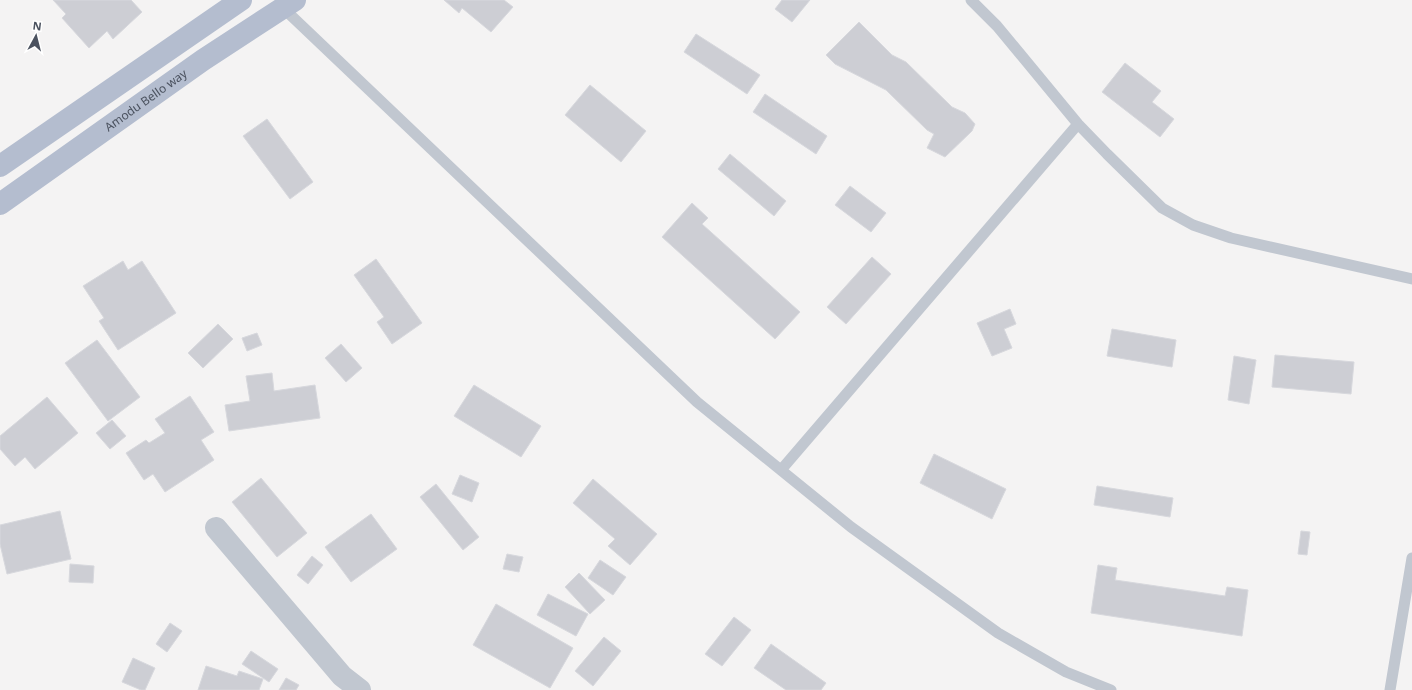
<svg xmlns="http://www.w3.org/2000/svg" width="1412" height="690" viewBox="0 0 1412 690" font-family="'Noto Sans',sans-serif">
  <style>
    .building { fill: #cdced4; stroke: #d7d8dd }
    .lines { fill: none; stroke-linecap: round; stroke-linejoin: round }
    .service { stroke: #c1c7d0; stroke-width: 11 }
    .minor { stroke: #c1c7d0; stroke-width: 22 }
    .primary { stroke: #b4bdcf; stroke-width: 22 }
    .labels { text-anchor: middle; stroke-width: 4; stroke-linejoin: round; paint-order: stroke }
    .street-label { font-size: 12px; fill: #4b525f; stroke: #fff }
  </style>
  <rect width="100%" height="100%" fill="#f4f3f3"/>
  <!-- building -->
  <path class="building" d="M53 0H131L142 12 113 39 107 31 89 48 62 18 66 14Z
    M444 0H504L513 7 491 32 462 8 459 13Z
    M782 0H810L792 22 775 9Z
    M859 22 892 55 906 62 952 107 965 113 975 124 972 131 945 157 927 148 934 134 927 130 886 90 835 64 826 55Z
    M696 34 760 75 747 94 684 52Z
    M1125 63 1161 91 1152 102 1174 119 1160 137 1102 92Z
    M590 85 646 131 621 162 565 115Z
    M765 94 827 136 816 154 753 112Z
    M267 119 313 182 290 199 243 136Z
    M730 154 786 201 774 216 718 169Z
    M850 186 886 213 871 232 835 205Z
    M692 203 708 218 702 224 800 312 775 339 662 237Z
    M872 257 891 274 846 324 827 307Z
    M376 259 422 323 392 344 377 322 384 317 354 275Z
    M123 261 128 270 142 261 176 313 118 350 99 321 104 318 83 286Z
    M1010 309 1016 324 1004 329 1012 348 992 356 977 323Z
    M218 324 233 339 203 368 188 353Z
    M1112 329 1176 340 1172 367 1107 356Z
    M257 333 262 345 247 351 242 338Z
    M97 340 140 397 108 421 65 363Z
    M341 344 362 368 346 382 325 358Z
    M1275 355 1354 362 1351 394 1272 387Z
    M1234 356 1256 360 1249 404 1228 400Z
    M272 373 274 391 315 385 320 418 229 431 225 405 250 401 246 376Z
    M474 385 541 426 521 457 454 416Z
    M190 396 214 432 201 440 214 460 165 492 153 474 144 480 126 453 146 440 149 443 165 433 155 419Z
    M47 397 78 433 35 469 25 457 15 466 0 449V436Z
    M112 420 126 436 110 449 96 433Z
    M934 454 1006 489 992 519 920 483Z
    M460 475 479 483 472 502 452 494Z
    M261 478 307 533 277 557 232 502Z
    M593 479 657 534 630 565 608 546 615 539 573 503Z
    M436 484 479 537 463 550 420 497Z
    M1097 486 1173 498 1170 517 1094 505Z
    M60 511 71 559 7 574 0 544V525Z
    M371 514 397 549 351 582 325 547Z
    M1301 531 1310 532 1307 555 1298 554Z
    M507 554 523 557 519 572 503 569Z
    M312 556 323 565 308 584 297 575Z
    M600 560 626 577 613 595 588 578Z
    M70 564 94 566 93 583 69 582Z
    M1098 565 1117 568 1115 580 1225 596 1227 587 1248 590 1242 636 1091 613Z
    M579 573 605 600 590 614 565 587Z
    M548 594 588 614 576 636 537 615Z
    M496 604 573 648 550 688 473 645Z
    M734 617 751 630 722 666 705 654Z
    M170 623 182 631 167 652 156 644Z
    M604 637 621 651 593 686 575 671Z
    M771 644 826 683 821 690H786L754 668Z
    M251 651 278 669 269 682 242 664Z
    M133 658 155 668 145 690H141L122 682Z
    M206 666 237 676 239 671 263 679 259 690H198Z
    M286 678 299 685 296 690H279Z"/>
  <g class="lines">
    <!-- service -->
    <path class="service" d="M971 0 997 26 1078 124 1107 154 1162 208 1193 225 1231 238 1412 279
      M281 6 697 402 851 527 998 633 1066 672 1111 690
      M781 470 1078 124
      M1390 690 1412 558"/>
    <!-- minor -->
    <path class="minor" d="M216 528 342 676 360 690"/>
    <!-- primary -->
    <g class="primary">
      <path d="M0 166 241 0"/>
      <path id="s1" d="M0 204 203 60 295 0"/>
    </g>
  </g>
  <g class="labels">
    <!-- street labels -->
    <g class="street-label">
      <text dy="4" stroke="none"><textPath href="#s1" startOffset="179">Amodu Bello way</textPath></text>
    </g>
  </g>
  <!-- north arrow -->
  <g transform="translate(36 36) rotate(7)" stroke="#ffffff" stroke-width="3" paint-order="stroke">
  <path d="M0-3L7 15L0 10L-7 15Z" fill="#4b525f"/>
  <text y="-6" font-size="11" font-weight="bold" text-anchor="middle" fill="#4b525f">N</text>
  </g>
</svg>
